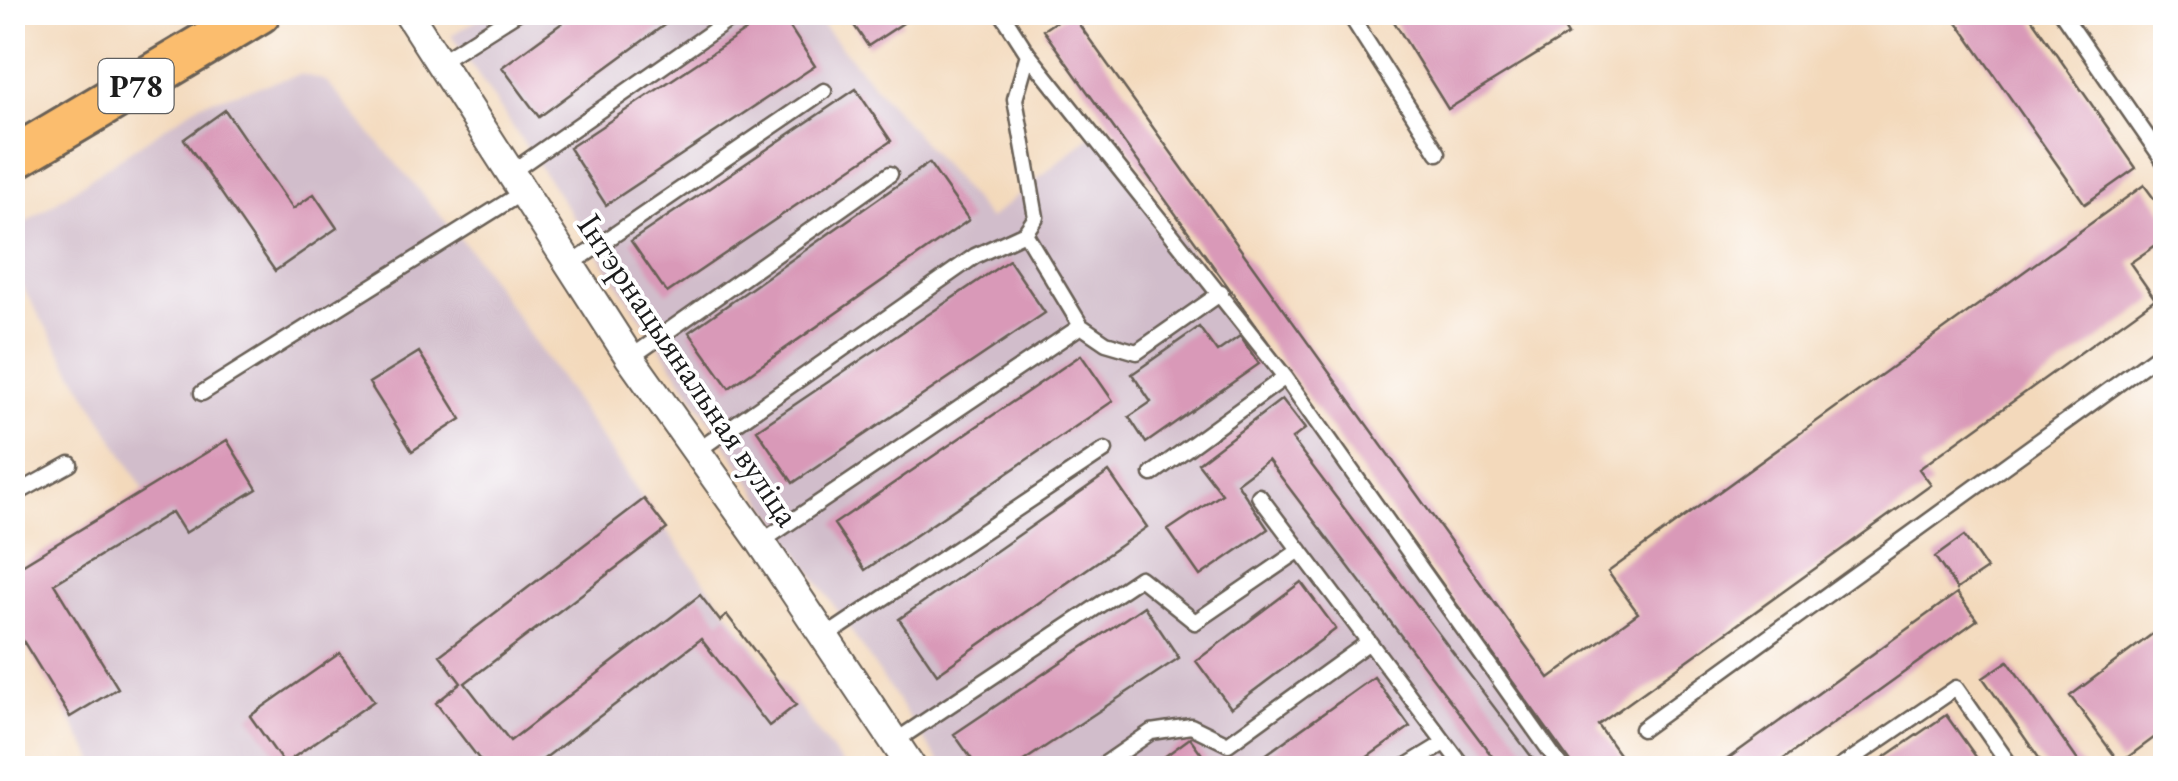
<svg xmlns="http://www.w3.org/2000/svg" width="2178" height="781" viewBox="0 0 2178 781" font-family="'EB Garamond',serif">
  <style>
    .industrial { fill: #d1bdcb }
    .building { fill: #d999b8 }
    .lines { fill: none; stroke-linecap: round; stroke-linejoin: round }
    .service-casing { stroke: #675e54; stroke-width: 19 }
    .minor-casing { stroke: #675e54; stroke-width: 32 }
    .primary-casing { stroke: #675e54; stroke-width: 48 }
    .service { stroke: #fff; stroke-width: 14 }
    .minor { stroke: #fff; stroke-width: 28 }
    .primary { stroke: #fbbd6e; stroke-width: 42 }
    .labels { text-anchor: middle; stroke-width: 8; stroke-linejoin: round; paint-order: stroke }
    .shield { fill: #fff; stroke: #606060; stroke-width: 2.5 }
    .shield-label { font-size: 32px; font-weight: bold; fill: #1c1c1c }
    .street-label { font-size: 35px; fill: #1c1c1c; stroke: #fff }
  </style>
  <rect width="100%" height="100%" fill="#fff"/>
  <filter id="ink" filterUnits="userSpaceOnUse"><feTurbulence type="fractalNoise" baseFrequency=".01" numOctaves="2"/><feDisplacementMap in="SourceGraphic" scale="20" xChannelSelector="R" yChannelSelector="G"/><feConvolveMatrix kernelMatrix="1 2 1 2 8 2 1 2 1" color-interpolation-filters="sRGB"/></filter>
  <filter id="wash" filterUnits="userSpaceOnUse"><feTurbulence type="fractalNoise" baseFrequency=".0048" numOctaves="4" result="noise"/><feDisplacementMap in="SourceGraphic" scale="40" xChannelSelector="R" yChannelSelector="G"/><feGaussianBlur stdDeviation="2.25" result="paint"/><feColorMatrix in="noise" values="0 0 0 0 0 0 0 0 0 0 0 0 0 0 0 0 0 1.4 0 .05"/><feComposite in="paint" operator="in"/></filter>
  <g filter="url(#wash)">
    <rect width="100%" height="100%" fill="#f3d9bb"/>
    <!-- industrial -->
    <path class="industrial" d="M490 13H812L989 219 1100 128 1567 768H943L451 35Z
      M301 74 326 81 474 255 643 499 845 768H99L13 623V571L144 490 13 272V231L201 103Z"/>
    <g id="blocks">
      <!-- building -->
      <path class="building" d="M577 12H682L539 117 502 67Z
        M774 12H780L815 66 606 205 569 148Z
        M845 12H897L903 23 868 46Z
        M1070 12 1549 678 1638 613 1608 572 2144 185 2166 215V238L2130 263 2155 299 1919 469 1931 485 1598 725 1629 768H1575L1043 30Z
        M1388 12H1554L1568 35 1448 109Z
        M1950 12H2027L2136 168 2085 204Z
        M856 89 891 141 667 293 631 241Z
        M225 110 293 209 314 194 337 228 275 271 184 139Z
        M929 163 969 220 729 388 689 332Z
        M1009 260 1045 313 793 483 757 430Z
        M1199 327 1217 352 1240 336 1259 364 1146 443 1129 417 1151 402 1132 374Z
        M419 352 461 419 412 451 369 383Z
        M1081 355 1113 401 865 570 834 524Z
        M1282 399 1305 429 1292 439 1540 768H1501L1268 460 1237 483 1268 529 1200 576 1168 530 1222 494 1198 463Z
        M227 440 257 489 185 533 172 512 54 584 118 688 70 717 12 623V571Z
        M1109 472 1147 527 937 674 899 619Z
        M644 499 667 529 465 683 510 741 700 595 720 621 727 615 796 705 769 726 701 639 532 768H486L436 703 461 683 440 655Z
        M1964 536 1987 569 1957 589 1935 557Z
        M1301 582 1336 629 1231 708 1196 661Z
        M1957 593 1977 620 1771 768H1715Z
        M1144 606 1179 658 1013 768H978L954 734Z
        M2163 626 2166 729 2120 763 2070 696Z
        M340 653 374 701 284 764 250 716Z
        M2008 661 2083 768H2046L1983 678Z
        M1374 677 1410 727 1352 768H1247Z
        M1946 715 1984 768H1869Z
        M1190 738 1212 768H1149Z"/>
    </g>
  </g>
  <g filter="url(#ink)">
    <use href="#blocks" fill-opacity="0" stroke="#675e54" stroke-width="2.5"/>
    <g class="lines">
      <!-- service casing -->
      <g class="service-casing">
        <path id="service" d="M1001 12 1028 54 1285 377 1562 768
          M1348 12 1438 153
          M2061 12 2166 164
          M439 62 518 12
          M510 173 740 12
          M1025 233 1081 326
          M570 265 824 91
          M630 358 890 174
          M202 393 523 192
          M697 451 975 256 1025 233 1036 217 1015 99 1028 54
          M1152 474 1285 377
          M12 496 70 464
          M1259 496 1464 768
          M761 542 1081 326 1106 343 1137 352 1221 293
          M825 637 1105 450
          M1642 729 2166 349
          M894 742 1140 578 1195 622 1300 550
          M1099 768 1151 732 1191 726 1228 744 1369 642
          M1403 768 1444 743
          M1839 768 1956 688 2012 768"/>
      </g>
      <!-- minor casing -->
      <g class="minor-casing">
        <path id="minor" d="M407 12 630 358 761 542 912 768"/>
      </g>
      <!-- primary casing -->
      <g class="primary-casing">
        <path id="primary" d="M12 159 259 12"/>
      </g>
      <!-- service -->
      <use href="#service" class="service"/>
      <!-- minor -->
      <use href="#minor" class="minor"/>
      <!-- primary -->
      <use href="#primary" class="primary"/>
    </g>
  </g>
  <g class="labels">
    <!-- shield labels -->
    <rect class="shield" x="98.5" y="59" width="75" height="54" rx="8"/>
    <g class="shield-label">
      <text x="136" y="97">Р78</text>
    </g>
    <!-- street labels -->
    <g class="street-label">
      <text transform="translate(689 370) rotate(56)" y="12">Інтэрнацыянальная вуліца</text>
    </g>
  </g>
  <!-- margin -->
  <rect width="2178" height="781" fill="none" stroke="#fff" stroke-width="50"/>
</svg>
